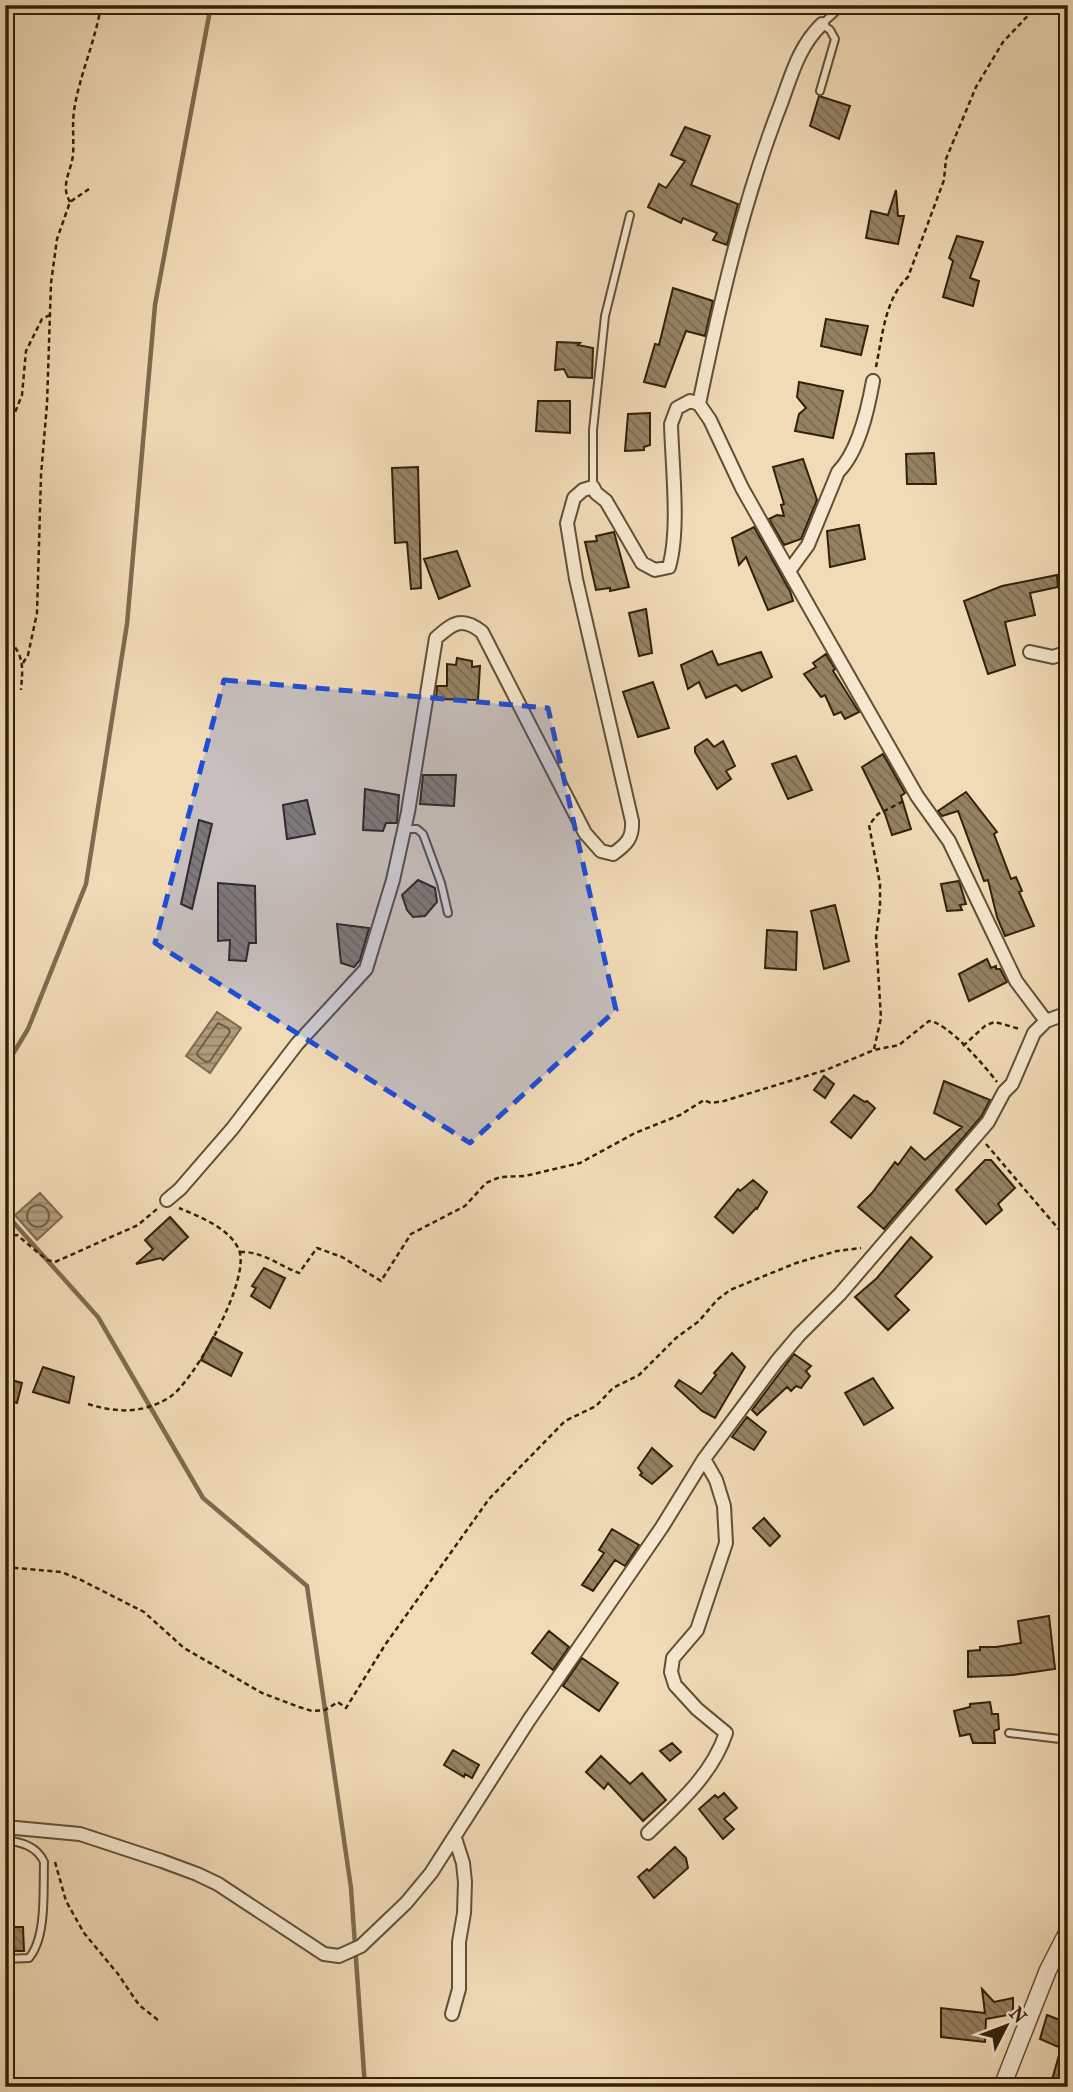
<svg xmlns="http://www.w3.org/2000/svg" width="1073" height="2092" viewBox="0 0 1073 2092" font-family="'IM FELL French Canon',serif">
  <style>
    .water { fill: url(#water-rules); stroke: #7d6b4e; stroke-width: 2 }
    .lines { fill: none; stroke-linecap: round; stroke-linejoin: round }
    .shore { stroke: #705e42; stroke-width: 2 }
    .stream { stroke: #7d6b4e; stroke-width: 4.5 }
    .building { fill: url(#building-back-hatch); stroke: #312109; stroke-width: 2 }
    .service-casing { stroke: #615034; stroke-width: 10 }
    .minor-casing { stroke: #615034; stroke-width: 16 }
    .tertiary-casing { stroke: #615034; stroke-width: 19 }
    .path { stroke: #312109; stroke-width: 2.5; stroke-dasharray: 5 3.5; stroke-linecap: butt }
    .service { stroke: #f6e8d0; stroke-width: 6 }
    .minor { stroke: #f6e8d0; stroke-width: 12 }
    .tertiary { stroke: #f6e8d0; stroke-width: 16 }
    .marked { fill: #1d4ed8; fill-opacity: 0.2; stroke: #1d4ed8; stroke-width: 5; stroke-dasharray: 14 9; stroke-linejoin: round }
  </style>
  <defs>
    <pattern id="water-rules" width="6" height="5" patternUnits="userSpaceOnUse" patternTransform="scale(1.75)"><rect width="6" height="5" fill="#b09c7c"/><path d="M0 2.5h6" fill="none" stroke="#907f64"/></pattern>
    <pattern id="building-back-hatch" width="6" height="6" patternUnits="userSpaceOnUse" patternTransform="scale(1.75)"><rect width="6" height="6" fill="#958263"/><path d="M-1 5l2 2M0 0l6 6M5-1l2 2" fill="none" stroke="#7a6a50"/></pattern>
  </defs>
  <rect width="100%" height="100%" fill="#f1dbb7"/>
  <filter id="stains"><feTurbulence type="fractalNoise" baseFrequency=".00286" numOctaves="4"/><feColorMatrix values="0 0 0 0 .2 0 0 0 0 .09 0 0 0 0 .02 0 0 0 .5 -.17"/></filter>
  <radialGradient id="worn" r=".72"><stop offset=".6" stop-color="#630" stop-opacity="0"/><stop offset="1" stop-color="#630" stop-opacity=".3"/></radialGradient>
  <!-- water -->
  <path class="water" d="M217 1012 241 1028 210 1073 186 1056Z
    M40 1193 62 1217 37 1240 15 1215Z"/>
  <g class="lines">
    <!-- shore -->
    <path class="shore" d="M218 1023 228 1028 230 1032 210 1061 206 1062 198 1056 197 1053Z
      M27 1216a11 11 0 1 1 22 0a11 11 0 1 1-22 0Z"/>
    <!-- stream -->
    <path class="stream" d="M5 1067 28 1029 86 884 127 624 155 305 211 5
      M5 1213 98 1317 203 1498 307 1586 351 1888 365 2087"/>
  </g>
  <!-- building -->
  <path class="building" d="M819 96 850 106 839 139 810 126Z
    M685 127 710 136 691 185 738 204 727 245 713 240 717 233 683 218 681 223 648 207 659 184 666 188 685 161 671 155Z
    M896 190 898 216H904L898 244 866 238 871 211 888 215Z
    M957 236 983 242 970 278 979 281 973 306 943 297 953 261 949 258Z
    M673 288 713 301 705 336 686 331 665 387 644 382 655 344 659 345Z
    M826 319 868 326 861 355 821 346Z
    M557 342 580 343 578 345 593 348 592 378 568 377 564 369 555 370Z
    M799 382 843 391 833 438 795 431 799 414 806 408 797 397Z
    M538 401H570V433L536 431Z
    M650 413V445L644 447V450L625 451 628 414Z
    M934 453 936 484H907L906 454Z
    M803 459 817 500 801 539 784 545 769 519 777 515 784 516 781 505 784 504 773 467Z
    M418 467 421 588 411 589 407 542 395 543 392 468Z
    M859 525 865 559 830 567 827 531Z
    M754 527 790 591 793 601 768 610 746 557 739 565 732 538Z
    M614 532 629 587 610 591V588L596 590 585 542 597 541 596 536Z
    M457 551 470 586 439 599 424 559Z
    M1057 575 1058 587 1030 593 1035 615 1005 622 1015 665 988 674 964 601 1002 586Z
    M646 609 652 653 639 656 629 613Z
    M712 651 718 665 761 652 772 677 742 691 736 685 706 698 699 682 688 689 681 665Z
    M826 654 835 669 833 671 859 712 845 719 841 712 834 715 825 695 821 697 804 674 816 667 813 663Z
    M457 658 472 661V667L480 666 478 700 436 699 437 686H447V664L456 665Z
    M653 682 669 728 638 737 623 692Z
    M707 739 714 747 723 741 735 766 726 771 731 779 717 789 695 752V747Z
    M883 754 905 793 901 796 911 829 892 835 885 814 862 767Z
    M796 756 812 790 788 799 772 764Z
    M423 775H456L454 806 420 804Z
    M365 789 399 795 397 823H386L383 831 363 830Z
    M966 792 997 832 994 834 1011 879 1016 877 1022 891 1019 892 1034 926 1005 936 997 917 988 880 984 881 958 811 942 816 938 811Z
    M307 800 315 834 287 839 283 805Z
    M199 820 212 824 192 909 181 904Z
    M418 880 435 888 437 902 425 916 413 917 407 910 402 895Z
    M959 881 966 904 960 905 962 910 947 911 941 884Z
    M218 883 255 886 256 943H249L246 961 229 960 230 940 218 941Z
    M835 905 849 961 824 969 811 911Z
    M337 924 369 928 360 960 354 967 341 963Z
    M767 930 797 932 796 970 765 968Z
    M987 959 991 968 996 966V969H1000L1007 982 969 1001 959 974Z
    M824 1076 834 1084 825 1098 814 1090Z
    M944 1081 990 1100 981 1117 884 1229 858 1207 872 1193 895 1162 898 1165 911 1147 925 1160 962 1127 934 1113Z
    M854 1095 865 1102 867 1101 875 1108 851 1138 831 1122Z
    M985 1160H991L1015 1188 998 1204 1002 1210 986 1224 956 1190Z
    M753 1180 767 1192 757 1209 756 1208 733 1233 715 1217 738 1189 740 1191Z
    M170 1217 188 1237 163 1260 161 1258 136 1264 153 1249 145 1240Z
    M911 1237 932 1257 895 1296 909 1310 888 1330 855 1297 877 1278Z
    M264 1268 285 1278 270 1308 251 1296 256 1288 252 1286Z
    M213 1337 242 1353 231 1376 201 1360Z
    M732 1353 745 1367 715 1418 702 1411 675 1386 679 1380 701 1394 716 1375 714 1373Z
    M794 1354 811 1366 806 1371 810 1376 801 1388 796 1386 791 1391 787 1387 757 1415 752 1410Z
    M43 1367 74 1377 69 1403 33 1392Z
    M5 1378 22 1383 17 1403 5 1400Z
    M873 1378 893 1408 864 1425 845 1393Z
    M747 1417 766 1432 754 1450 732 1437Z
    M652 1448 672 1466 652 1484 640 1475 642 1473 638 1468Z
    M764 1518 780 1536 770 1546 753 1528Z
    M612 1529 639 1545 625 1566 615 1560 593 1591 582 1585 604 1553 599 1550Z
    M1049 1616 1055 1669 1013 1675 968 1677V1651L980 1650V1647H996L1021 1643 1018 1621Z
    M549 1631 569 1647 553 1670 532 1653Z
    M582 1658 618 1683 599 1711 563 1686Z
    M990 1702 992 1714H998L999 1729 994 1731 995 1743H973L970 1734 960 1736 954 1711 970 1707V1704Z
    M672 1743 681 1752 670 1761 660 1751Z
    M453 1750 479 1765 472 1778 465 1774 464 1777 444 1765Z
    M601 1756 630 1784 642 1773 666 1800 643 1821 608 1783 604 1789 586 1772Z
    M724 1793 737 1808 724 1819 734 1829 723 1839 699 1809 715 1795 718 1798Z
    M675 1847 686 1858 688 1868 654 1898 638 1877 647 1869 649 1871Z
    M5 1927H23L24 1951H5Z
    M982 1989 994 2002 1013 1998V2014L986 2019 985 2042 941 2037V2008L985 2013Z
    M1047 2015 1068 2023V2087H1050L1061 2048 1040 2039Z"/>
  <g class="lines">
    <!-- service casing -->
    <g class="service-casing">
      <path id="service" d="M820 91 835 39 830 30 822 24 843 5
        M593 487V430L605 316 630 215
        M405 829H417L423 834 441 883 448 913
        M1009 1733 1068 1740
        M5 1840C21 1842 37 1846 44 1862 43 1889 47 1937 29 1958L5 1959"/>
    </g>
    <!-- minor casing -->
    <g class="minor-casing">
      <path id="minor" d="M822 24C796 49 790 82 777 114 742 207 719 307 699 404L710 420 742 488 812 612 917 796 949 841 1016 981 1046 1021
        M789 571 808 545 838 472C859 451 868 409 873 381
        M1030 652 1053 657 1068 652
        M167 1200 180 1189 232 1129 297 1044 366 969 393 880 408 812 436 638C453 623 462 616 482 632L585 833 601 851 613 854C627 844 633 838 632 821L576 579 567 523 574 498 583 490 593 487 596 493 606 501 642 563 655 570 669 567C680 529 672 465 671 424L677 408 690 401 699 404
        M5 1827 80 1834 162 1861 197 1874 218 1884 324 1954 339 1956 361 1946 406 1903 431 1873 529 1720 662 1527 704 1459 777 1361 799 1335 840 1294 988 1122 1004 1092 1012 1084 1034 1033 1046 1021 1068 1013
        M648 1833C678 1804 712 1775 726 1733L697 1709 675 1685 671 1672 673 1658 697 1630 726 1543 724 1506 716 1480 704 1459
        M452 2014 459 1989V1942L464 1913 465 1882 463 1863 455 1838"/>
    </g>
    <!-- tertiary casing -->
    <g class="tertiary-casing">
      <path id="tertiary" d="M1002 2087 1048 1970 1068 1931"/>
    </g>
    <!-- path -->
    <path class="path" d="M70 202C60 185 71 172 73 155 74 140 72 126 74 111 79 76 96 40 101 5
      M876 367C882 338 885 298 908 277L944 180 946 159 976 87 1003 42 1038 5
      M5 444 7 432 22 395 26 351 42 319 50 315
      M5 658 8 652 14 646C25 660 22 674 21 690
      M23 663 28 655 37 613 41 475 47 404 51 283 57 239 70 202 89 189
      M963 1046 986 1025 995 1022 1020 1029
      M874 1049 881 1018 876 937 880 906V884L869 825 878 814 904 801
      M986 1144 1068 1240
      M5 1237 17 1235 47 1260 55 1262 138 1225 157 1209
      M240 1252C262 1251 280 1266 299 1273L317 1248 342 1257 381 1281 411 1234 465 1206 486 1183 500 1177 525 1176 580 1163 635 1133 680 1115 704 1100 711 1103 724 1101 826 1070 874 1050 899 1045 929 1021C947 1022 985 1066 997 1082
      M88 1404C117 1413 143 1414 170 1397 195 1380 251 1279 239 1250 230 1228 198 1216 179 1208
      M5 1567 61 1572 79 1579 144 1612 184 1648 262 1693 299 1707 312 1711 325 1710 338 1702 346 1708 385 1645 489 1499 565 1421 596 1406 613 1388 639 1375 676 1338 699 1321 717 1300 730 1290 796 1263 837 1251 861 1248
      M55 1862 66 1901 84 1933 118 1974 139 2005 158 2020
      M5 2055 11 2087"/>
    <!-- service -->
    <use href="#service" class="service"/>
    <!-- minor -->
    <use href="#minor" class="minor"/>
    <!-- tertiary -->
    <use href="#tertiary" class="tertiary"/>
  </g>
  <!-- marked area -->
  <path class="marked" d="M224 680 548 708 616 1010 470 1143 155 943Z"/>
  <!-- margin -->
  <rect width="1073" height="2092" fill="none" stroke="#f1dbb7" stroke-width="28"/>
  <rect x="7" y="7" width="1059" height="2078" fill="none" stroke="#312109" stroke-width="3.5"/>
  <rect x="14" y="14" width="1045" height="2064" fill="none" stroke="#312109" stroke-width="2"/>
  <!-- north arrow -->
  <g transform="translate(1006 2026) rotate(48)" stroke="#f6e8d0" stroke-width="5" paint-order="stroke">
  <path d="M0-5L12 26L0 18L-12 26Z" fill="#312109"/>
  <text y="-10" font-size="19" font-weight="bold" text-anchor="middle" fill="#312109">N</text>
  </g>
  <rect width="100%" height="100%" filter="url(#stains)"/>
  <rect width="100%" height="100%" fill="url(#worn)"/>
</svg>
